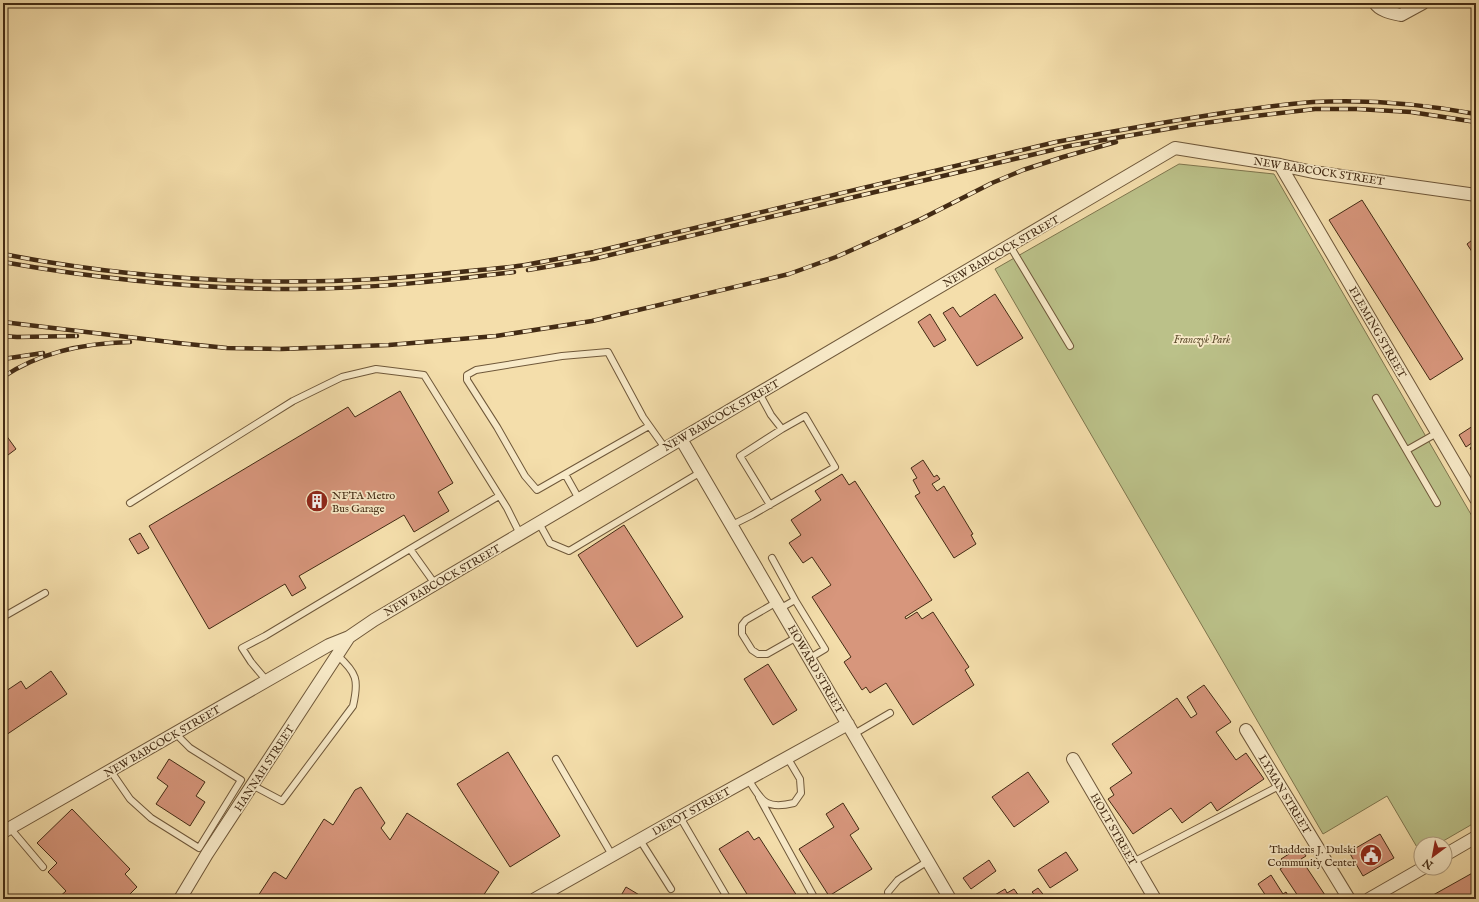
<svg xmlns="http://www.w3.org/2000/svg" width="1479" height="902" viewBox="0 0 1479 902" font-family="'IM FELL English',serif">
  <style>
    .green { fill: #bbc189; stroke: #7f764e }
    .building { fill: #d7967c; stroke: #432b14 }
    .lines { fill: none; stroke-linecap: round; stroke-linejoin: round }
    .service-casing { stroke: #6f583a; stroke-width: 8 }
    .minor-casing { stroke: #6f583a; stroke-width: 14 }
    .service { stroke: #f8eac8; stroke-width: 6 }
    .minor { stroke: #f8eac8; stroke-width: 12 }
    .rail-casing { stroke: #432b14; stroke-width: 4.5 }
    .rail { stroke: #f8eac8; stroke-width: 3; stroke-dasharray: 9; stroke-linecap: butt }
    .labels { text-anchor: middle; stroke-width: 3.5; stroke-linejoin: round; paint-order: stroke }
    .street-label { font-size: 11px; fill: #432b14; stroke: #f8eac8 }
    .park-label { font-size: 11px; font-style: italic; fill: #615031; stroke: #f8eac8 }
    .poi-label { font-size: 11px; fill: #432b14; stroke: #f8eac8; text-anchor: start }
  </style>
  <rect width="100%" height="100%" fill="#f4deab"/>
  <filter id="stains"><feTurbulence type="fractalNoise" baseFrequency=".005" numOctaves="4"/><feColorMatrix values="0 0 0 0 .2 0 0 0 0 .09 0 0 0 0 .02 0 0 0 .5 -.17"/></filter>
  <radialGradient id="worn" r=".72"><stop offset=".6" stop-color="#630" stop-opacity="0"/><stop offset="1" stop-color="#630" stop-opacity=".3"/></radialGradient>
  <!-- green -->
  <path class="green" d="M1179 164 1274 174 1476 523V822L1438 844H1421V854L1387 796 1323 834 995 269Z"/>
  <!-- building -->
  <path class="building" d="M1362 200 1463 359 1430 380 1329 220Z
    M1476 237V258L1467 244Z
    M995 294 1023 338 977 366 943 313 953 307 960 317Z
    M930 314 946 340 934 347 918 322Z
    M400 391 453 483 438 492 449 511 414 532 404 515 299 576 306 588 292 596 285 584 209 629 149 526 348 407 355 417Z
    M1476 424V440L1466 447 1459 435Z
    M3 431 16 449 8 455 5 451 3 453Z
    M1476 444V456H1475L1470 448Z
    M923 460 934 477 937 475 940 479 932 484 937 491 944 486 973 534 971 535 976 544 954 558 915 496 920 493 913 480 917 478 911 468Z
    M842 474 849 485 855 481 932 600 905 617 906 619 917 612 922 619 933 612 969 667 965 670 974 685 913 725 886 683 870 693 866 687 862 690 844 662 851 657 812 597 831 585 812 557 803 563 789 543 801 535 791 520 821 500 815 491Z
    M624 525 683 617 637 647 578 555Z
    M140 533 149 548 138 554 129 539Z
    M768 664 797 710 773 725 744 679Z
    M51 671 67 694 3 737V693L21 681 26 689Z
    M1204 685 1231 722 1216 732 1236 760 1246 753 1264 779 1217 811 1211 802 1182 823 1171 808 1133 834 1108 799 1114 795 1110 788 1132 773 1112 744 1177 698 1191 718 1197 714 1187 697Z
    M508 752 560 836 510 867 457 784Z
    M169 759 205 782 196 796 205 802 190 826 156 804 168 786 157 778Z
    M1028 772 1049 802 1014 827 992 797Z
    M361 787 385 823 381 828 390 840 407 813 499 872 481 899H256L273 873 275 872 286 879 324 819 333 825 355 790Z
    M843 803 859 829 850 835 872 869 829 896 799 849 834 827 826 814Z
    M72 809 130 869 125 874 137 887 128 896 131 899H57L66 891 48 872 57 863 37 843Z
    M748 831 754 840 759 837 799 899H750L719 849Z
    M1380 834 1394 858 1363 876 1349 852Z
    M1300 847 1306 856 1301 859 1325 895 1320 899H1300L1280 869 1285 866 1281 859Z
    M1066 852 1078 870 1050 888 1038 870Z
    M989 860 996 871 971 889 963 878Z
    M1476 871V899H1426Z
    M1271 875 1283 894 1286 892 1290 899H1268L1258 884Z
    M626 887 646 899H619Z
    M1038 888 1047 899H1038L1032 892Z
    M1005 889 1007 893 1014 889 1019 896 1015 899H988Z"/>
  <g class="lines">
    <!-- service casing -->
    <g class="service-casing">
      <path id="service" d="M1010 246 1070 346
        M1376 398 1437 503
        M1407 450 1437 433
        M565 474 649 426
        M579 499 565 474 537 490 525 476 497 427 467 380V375L476 370 562 356 608 352 643 417 665 448
        M130 503 293 401 342 377 376 369 424 375 507 508 520 534
        M770 505 740 456 782 429
        M539 523 550 543 569 551 701 472
        M732 525 752 515 835 467 805 416 782 429 771 415 759 393
        M772 558 795 600 781 608
        M435 584 410 549 499 496
        M795 600 825 649 810 658
        M777 602 746 620 742 625V634L752 650 758 654H767L797 637
        M3 617 45 593
        M267 681 251 662 242 648 265 636 410 549
        M854 734 890 713
        M556 759 612 855
        M110 770 130 799 151 818 199 848 241 780 190 748 175 733
        M748 779C762 801 765 810 794 803L801 793 800 779 787 757
        M252 785 282 801 353 706C359 680 357 673 337 655
        M759 797 815 899
        M680 817 728 899
        M10 828 43 867
        M640 840 671 889
        M1133 862 1281 785
        M889 899 888 892 898 880 928 861"/>
    </g>
    <!-- minor casing -->
    <g class="minor-casing">
      <path id="minor" d="M1375 3C1380 11 1392 13 1401 15L1423 3
        M1280 165 1476 499
        M681 439 950 899
        M1246 730 1349 899
        M1073 759 1155 899
        M3 832 329 645 349 637 374 620 1175 148 1280 165 1313 172 1476 195
        M1445 855 1476 837
        M180 899 207 854 349 637
        M535 899 680 817 848 724
        M1369 899 1423 868"/>
    </g>
    <!-- service -->
    <use href="#service" class="service"/>
    <!-- minor -->
    <use href="#minor" class="minor"/>
    <!-- rail casing -->
    <g class="rail-casing">
      <path id="rail" d="M3 254C156 284 314 289 469 271 487 269 507 268 525 265 548 261 571 256 594 252L1056 142C1114 131 1171 121 1229 112 1257 108 1285 104 1313 102 1368 99 1423 104 1476 114
        M3 262C99 279 196 289 295 289 368 289 442 281 514 272
        M528 270 593 259 1069 146 1190 125 1255 116 1315 109H1357L1411 112 1476 122
        M3 322 178 343 227 348 281 349 389 345 496 336 592 321 789 274 836 257 921 219 992 183 1023 170 1063 157 1116 142
        M3 336 17 337 77 336
        M3 359 43 353
        M3 377C40 352 86 343 130 342"/>
    </g>
    <!-- rail -->
    <use href="#rail" class="rail"/>
  </g>
  <!-- icons -->
  <defs>
    <g id="building-disc" transform="scale(1.15)"><circle r="9.5" fill="#8f2418" stroke="#f8eac8"/><path d="M-4-6H4V6H1V3H-1V6H-4ZM-2.5-4.3h1.7v1.8h-1.7ZM.8-4.3h1.7v1.8H.8ZM-2.5-1h1.7V.8h-1.7ZM.8-1h1.7V.8H.8Z" fill="#fff"/></g>
    <g id="civic-disc" transform="scale(1.15)"><circle r="9.5" fill="#8f2418" stroke="#f8eac8"/><path d="M-.6-6.5H3V-4.5H.6V-3L4-1V1h2V6H-6V1h2V-1L-.6-3ZM-1.2 2.5V6h2.4V2.5Z" fill="#fff"/></g>
  </defs>
  <g fill-rule="evenodd">
    <use href="#building-disc" x="317" y="501"/>
    <use href="#civic-disc" x="1371" y="855"/>
  </g>
  <g class="labels">
    <!-- street labels -->
    <g class="street-label">
      <text transform="translate(1319 171) rotate(9)" y="4">NEW BABCOCK STREET</text>
      <text transform="translate(1001 251) rotate(-30)" y="4">NEW BABCOCK STREET</text>
      <text transform="translate(1378 332) rotate(60)" y="4">FLEMING STREET</text>
      <text transform="translate(721 415) rotate(-30)" y="4">NEW BABCOCK STREET</text>
      <text transform="translate(442 580) rotate(-30)" y="4">NEW BABCOCK STREET</text>
      <text transform="translate(816 669) rotate(60)" y="4">HOWARD STREET</text>
      <text transform="translate(162 741) rotate(-30)" y="4">NEW BABCOCK STREET</text>
      <text transform="translate(264 768) rotate(-57)" y="4">HANNAH STREET</text>
      <text transform="translate(1285 794) rotate(59)" y="4">LYMAN STREET</text>
      <text transform="translate(691 811) rotate(-29)" y="4">DEPOT STREET</text>
      <text transform="translate(1114 829) rotate(60)" y="4">HOLT STREET</text>
    </g>
    <!-- park labels -->
    <g class="park-label">
      <text x="1202" y="343">Franczyk Park</text>
    </g>
    <!-- poi labels -->
    <g class="poi-label">
      <text x="332" y="499">NFTA Metro<tspan x="332" dy="13">Bus Garage</tspan></text>
      <text x="1356" y="853" text-anchor="end">Thaddeus J. Dulski<tspan x="1356" dy="13">Community Center</tspan></text>
    </g>
  </g>
  <!-- margin -->
  <rect width="1479" height="902" fill="none" stroke="#f4deab" stroke-width="16"/>
  <rect x="4" y="4" width="1471" height="894" fill="none" stroke="#432b14" stroke-width="2"/>
  <rect x="8" y="8" width="1463" height="886" fill="none" stroke="#432b14"/>
  <!-- north arrow -->
  <g transform="translate(1433 856) rotate(212)"><circle r="19" fill="#f8eac8" stroke="#b09e80"/>
  <path d="M0-3L7 15L0 10L-7 15Z" fill="#8f2418"/>
  <text y="-6" font-size="11" font-weight="bold" text-anchor="middle" fill="#432b14">N</text>
  </g>
  <rect width="100%" height="100%" filter="url(#stains)"/>
  <rect width="100%" height="100%" fill="url(#worn)"/>
</svg>
